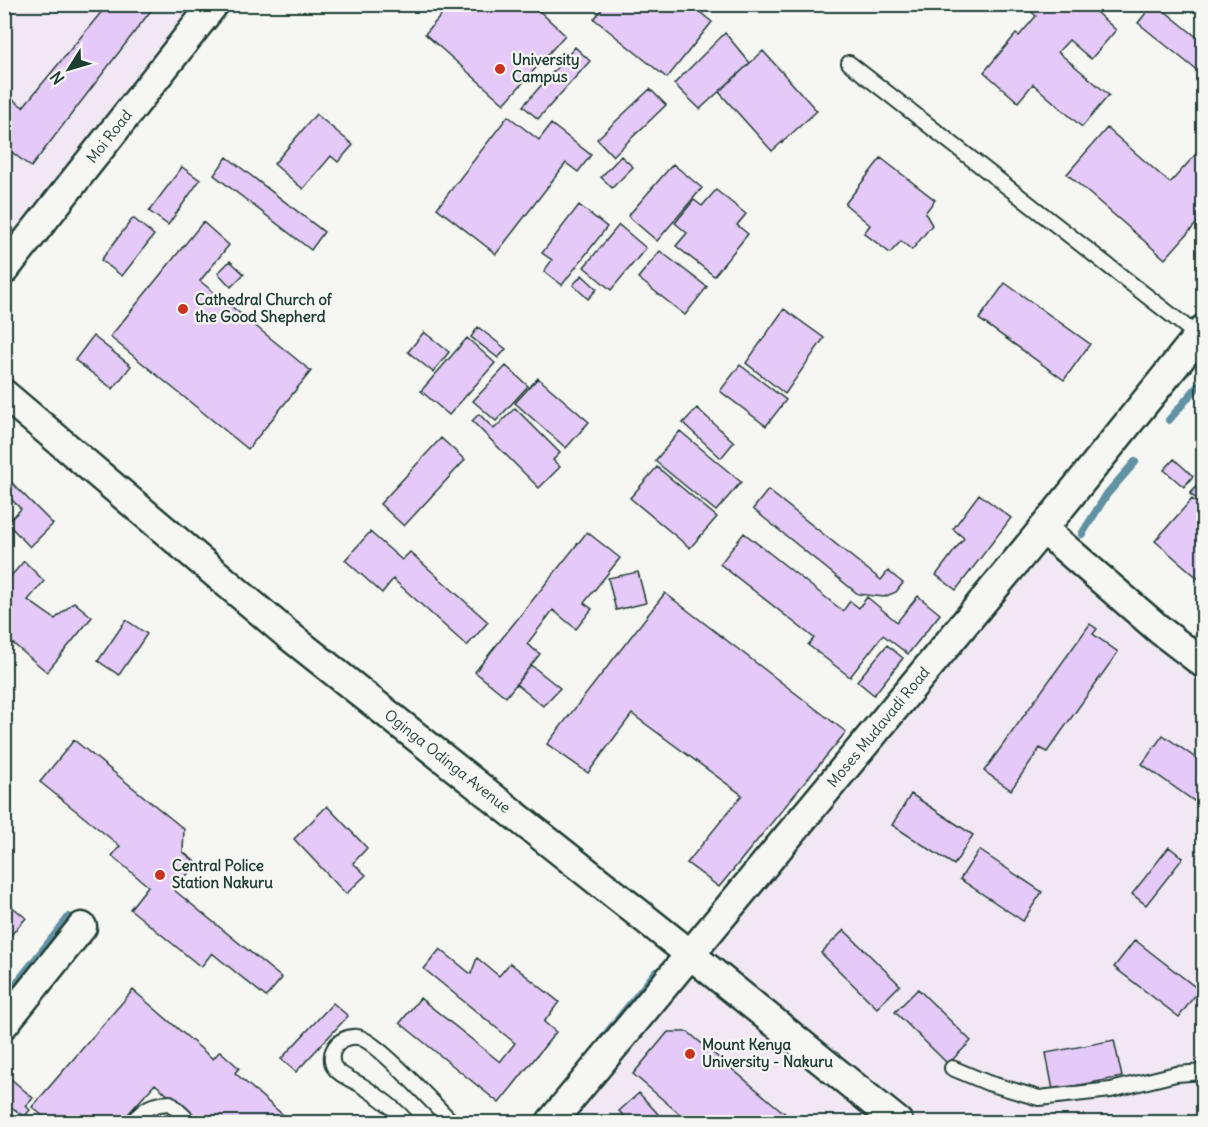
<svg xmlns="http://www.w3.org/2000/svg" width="1208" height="1127" viewBox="0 0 1208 1127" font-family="Delius,sans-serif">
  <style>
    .built { fill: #f1e8f4 }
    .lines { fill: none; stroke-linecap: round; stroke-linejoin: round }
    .stream { stroke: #6092a3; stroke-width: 8 }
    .building { fill: #e5c9f8; stroke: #1f3d34; stroke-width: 1.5 }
    .lane-casing { stroke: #1f3d34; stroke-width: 18 }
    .street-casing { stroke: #1f3d34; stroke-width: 33 }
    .lane { stroke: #f6f6f2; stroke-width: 14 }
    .street { stroke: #f6f6f2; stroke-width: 28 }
    .poi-dot { fill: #c8321e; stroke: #f6f6f2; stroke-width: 2 }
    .labels { text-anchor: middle; stroke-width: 4.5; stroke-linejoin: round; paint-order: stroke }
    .poi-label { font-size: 15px; font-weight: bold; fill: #1f3d34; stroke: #f6f6f2; text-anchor: start }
    .street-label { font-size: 15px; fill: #1f3d34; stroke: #f6f6f2 }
  </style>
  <rect width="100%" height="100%" fill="#f6f6f2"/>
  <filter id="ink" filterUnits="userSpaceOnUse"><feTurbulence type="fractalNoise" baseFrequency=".0167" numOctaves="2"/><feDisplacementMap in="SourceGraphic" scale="12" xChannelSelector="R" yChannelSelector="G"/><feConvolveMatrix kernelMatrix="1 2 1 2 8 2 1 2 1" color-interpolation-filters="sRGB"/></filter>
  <g filter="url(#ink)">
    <!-- built -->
    <path class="built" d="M5 5H197L5 267Z
      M1039 541 1203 679V1122H561Z"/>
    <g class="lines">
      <!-- stream -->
      <path class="stream" d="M1169 420 1204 379
        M1082 534 1107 494 1135 462
        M4 999 69 917
        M603 1038 656 972"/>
    </g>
    <!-- building -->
    <path class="building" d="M108 4H156L31 167 4 146V93L23 107Z
      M451 4H532L565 35 504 104 425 34Z
      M606 4H690L712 22 667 78 594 19Z
      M1023 4H1087L1116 30 1091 59 1069 40 1058 52 1109 95 1082 127 1033 84 1018 102 984 72 1016 34 1019 36 1036 16Z
      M1153 4H1156L1204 43V76L1138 23Z
      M725 33 750 63 700 109 674 84Z
      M575 47 590 61 538 119 523 106Z
      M763 51 817 111 772 151 719 92Z
      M650 89 666 105 613 156 597 139Z
      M316 114 353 145 338 162 331 156 303 189 274 164Z
      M508 116 539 140 551 124 591 155 578 172 566 163 496 254 437 208Z
      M1107 128 1170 183 1204 145V215L1165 259 1067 174Z
      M621 156 633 167 612 188 601 177Z
      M227 157 324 232 311 250 214 175Z
      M881 158 935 200 925 213 932 225 912 250 901 241 890 253 864 233 870 225 845 204Z
      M673 164 702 188 657 241 628 216Z
      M182 167 200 180 168 225 149 211Z
      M716 190 746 214 737 225 748 234 714 276 676 246 687 233 675 223 694 200 702 206Z
      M579 205 607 227 562 285 544 271 552 260 542 253Z
      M133 218 154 235 122 276 101 260Z
      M203 222 229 245 200 281 311 371 248 449 110 337Z
      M619 225 646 248 611 290 584 267Z
      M660 251 707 287 685 315 638 278Z
      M230 261 244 274 231 287 218 273Z
      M582 275 597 289 588 299 573 285Z
      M1005 283 1090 344 1064 380 979 319Z
      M784 309 824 338 785 394 746 363Z
      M478 327 506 349 498 358 471 337Z
      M424 332 449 352 433 372 408 352Z
      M93 336 131 366 113 389 75 360Z
      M467 338 495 363 449 415 421 391Z
      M740 365 786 400 766 426 720 391Z
      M506 366 528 386 496 421 473 401Z
      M538 378 589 422 566 448 515 403Z
      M515 408 560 453 553 460 560 467 539 488 472 421 479 414 494 429Z
      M697 408 734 442 721 458 683 423Z
      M680 431 741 482 716 511 655 461Z
      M441 438 465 460 404 526 380 504Z
      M1174 459 1193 476 1184 487 1164 470Z
      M657 467 717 517 690 548 630 498Z
      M4 475 53 524 30 547 7 523 21 509 4 492Z
      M1204 476V504L1190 494Z
      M768 490 881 580 888 571 903 583 896 592 884 597 858 594 753 509Z
      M979 494 1011 518 956 590 936 575 964 538 953 529Z
      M1192 499 1204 509V576L1200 580 1155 541Z
      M370 532 402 560 410 552 488 622 467 646 393 579 382 593 345 560Z
      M587 532 620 558 584 603 592 609 576 629 553 610 527 644 540 654 506 697 475 672Z
      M744 533 843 611 850 601 859 608 867 597 897 622 918 596 940 614 908 654 883 635 850 677 808 645 814 638 720 564Z
      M24 561 44 581 28 600 55 619 74 602 92 617 47 672 4 636V584Z
      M638 572 646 603 616 610 608 578Z
      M665 593 846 732 719 887 687 863 742 795 632 714 588 773 547 744Z
      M126 620 147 634 119 675 98 661Z
      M1090 624 1097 629 1093 634 1118 652 1047 752 1040 748 1011 790 984 771Z
      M887 645 903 658 874 695 857 681Z
      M531 665 560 688 543 706 516 684Z
      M1163 735 1204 764V787L1194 801 1142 764Z
      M74 740 184 829 183 852 197 863 174 890 282 978 266 997 212 953 201 967 130 909 148 886 112 856 120 846 40 782Z
      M911 794 973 835 954 865 892 825Z
      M327 806 367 848 353 863 366 875 346 894 294 839Z
      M1169 847 1183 858 1146 905 1132 894Z
      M979 850 1042 892 1023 921 960 879Z
      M4 900 26 918 4 943Z
      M844 930 900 985 877 1008 821 953Z
      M1135 940 1199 990 1179 1017 1114 967Z
      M440 949 471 974 477 958 499 976 510 963 559 1002 544 1022 556 1032 499 1103 400 1023 420 998 500 1062 515 1043 424 969Z
      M918 989 971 1041 948 1064 895 1012Z
      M133 990 213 1059 220 1051 239 1068 235 1073 291 1122H199L155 1084 121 1122H50L32 1107Z
      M333 1003 348 1016 296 1072 281 1059Z
      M668 1032H688L795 1122H689L633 1074Z
      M1114 1040 1122 1077 1053 1090 1046 1053Z
      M10 1078 33 1098 26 1106 30 1110 24 1117 4 1101V1084Z
      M639 1093 658 1114 649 1122H630L619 1111Z"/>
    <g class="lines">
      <!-- lane casing -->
      <g class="lane-casing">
        <path id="lane" d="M849 63 1198 336
          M952 1068 988 1083 1039 1098 1111 1090 1176 1074 1204 1072
          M4 1121 6 1122
          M132 1122C145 1108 151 1104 170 1103L190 1122
          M407 1122C394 1107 378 1096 361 1085 353 1080 340 1076 334 1067 331 1062 331 1054 334 1049 338 1041 348 1036 357 1037 375 1038 436 1107 452 1122"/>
      </g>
      <!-- street casing -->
      <g class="street-casing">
        <g id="street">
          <path id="s1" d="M4 270 214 4"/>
          <path id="s2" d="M4 394 287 634 691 955 898 1122"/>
          <path d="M1043 529 1161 631 1204 664"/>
          <path d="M4 1024 82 927"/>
          <path id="s3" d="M551 1122 1043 529 1204 329"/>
        </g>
      </g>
      <!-- lane -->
      <use href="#lane" class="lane"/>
      <!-- street -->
      <use href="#street" class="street"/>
    </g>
  </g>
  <!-- markers -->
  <g class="poi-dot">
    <circle cx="500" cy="69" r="6"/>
    <circle cx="183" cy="309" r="6"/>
    <circle cx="160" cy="875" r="6"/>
    <circle cx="690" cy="1054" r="6"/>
  </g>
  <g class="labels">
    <!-- poi labels -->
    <g class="poi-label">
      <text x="512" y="65">University<tspan x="512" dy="17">Campus</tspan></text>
      <text x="195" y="305">Cathedral Church of<tspan x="195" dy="17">the Good Shepherd</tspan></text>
      <text x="172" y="871">Central Police<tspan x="172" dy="17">Station Nakuru</tspan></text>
      <text x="702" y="1050">Mount Kenya<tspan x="702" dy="17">University - Nakuru</tspan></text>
    </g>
    <!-- street labels -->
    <g class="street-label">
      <text dy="5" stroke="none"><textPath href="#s1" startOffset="170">Moi Road</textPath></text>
      <text dy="5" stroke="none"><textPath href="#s3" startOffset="513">Moses Mudavadi Road</textPath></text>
      <text dy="5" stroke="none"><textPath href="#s2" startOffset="576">Oginga Odinga Avenue</textPath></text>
    </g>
  </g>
  <!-- margin -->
  <rect width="1208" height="1127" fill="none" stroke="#f6f6f2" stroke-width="24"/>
  <rect x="12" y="12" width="1184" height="1103" fill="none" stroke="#1f3d34" stroke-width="2" filter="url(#ink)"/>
  <!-- north arrow -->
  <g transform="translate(69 69) rotate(233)" stroke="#f6f6f2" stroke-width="4.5" paint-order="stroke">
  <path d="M0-4.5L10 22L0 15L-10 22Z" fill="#1f3d34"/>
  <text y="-9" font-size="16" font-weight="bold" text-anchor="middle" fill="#1f3d34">N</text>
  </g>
</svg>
